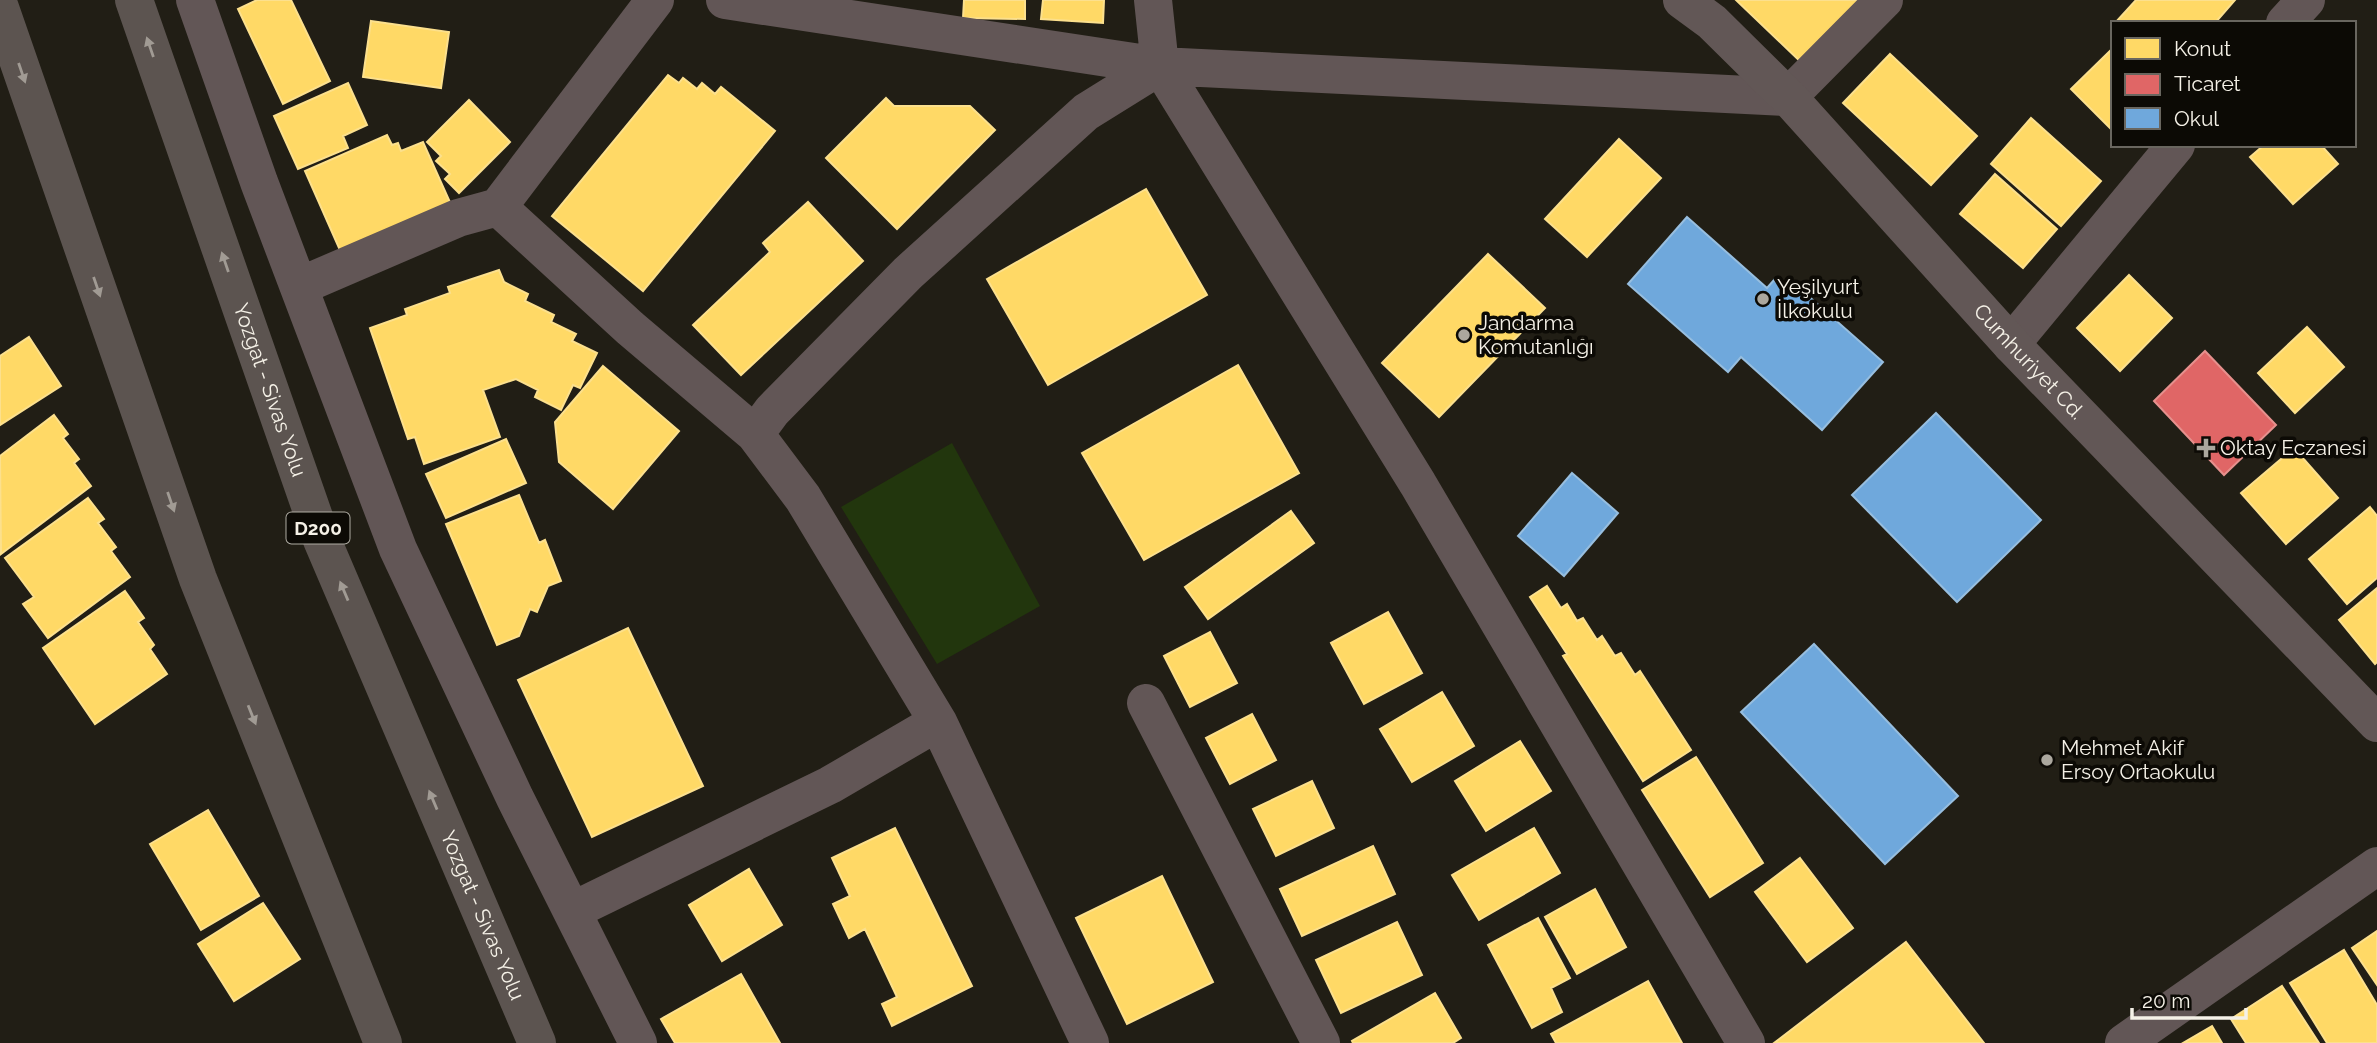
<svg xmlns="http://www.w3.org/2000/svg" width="2377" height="1043" viewBox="0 0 2377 1043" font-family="Raleway,sans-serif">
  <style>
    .green { fill: #22360d }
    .homes { fill: #ffd966; stroke: #fce08d; stroke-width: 2 }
    .shops { fill: #e06666; stroke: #e6908d; stroke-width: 2 }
    .schools { fill: #6fa8dc; stroke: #97bedf; stroke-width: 2 }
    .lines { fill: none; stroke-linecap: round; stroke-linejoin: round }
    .minor { stroke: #625656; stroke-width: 38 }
    .major { stroke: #625756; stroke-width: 38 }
    .highway { stroke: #5c5450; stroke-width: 38 }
    .oneway { fill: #a19b94 }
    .poi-dot { fill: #aba79e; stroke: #0c0a05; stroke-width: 2.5 }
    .labels { text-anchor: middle; stroke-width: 7; stroke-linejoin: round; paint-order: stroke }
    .shield { fill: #0c0a05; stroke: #afaca3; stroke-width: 2 }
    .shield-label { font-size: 19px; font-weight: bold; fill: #f5f1e7 }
    .poi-label { font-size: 21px; fill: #f5f1e7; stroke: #0c0a05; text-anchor: start }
    .street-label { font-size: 21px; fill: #f5f1e7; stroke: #0c0a05 }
  </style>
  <rect width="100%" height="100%" fill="#211e15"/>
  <!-- green -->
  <path class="green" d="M952 443 1040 606 937 664 841 507Z"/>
  <!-- homes -->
  <path class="homes" d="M257 0H291L330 81 283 104 238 9Z
    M964 0H1025V19L963 18Z
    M1043 0H1104L1103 23 1041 19Z
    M1736 0H1865L1804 65Z
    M2136 0H2235L2215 23H2115Z
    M371 21 449 32 441 88 363 77Z
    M2111 50 2113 52V131L2071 89Z
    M1890 54 1977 136 1931 185 1843 103Z
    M668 75 679 83 683 78 697 89 702 83 715 94 721 87 775 131 643 291 552 216Z
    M348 83 367 125 343 136 348 148 298 169 274 116Z
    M886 98 894 106H970L995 130 897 229 826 158Z
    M469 100 510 142 459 193 445 179 450 174 436 161 441 156 427 142Z
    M2031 118 2101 181 2061 226 1991 164Z
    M387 135 392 145 398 143 401 151 423 142 453 209 343 257 305 171Z
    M1619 139 1661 178 1587 257 1545 219Z
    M2264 145H2321L2338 164 2293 204 2250 157Z
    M1995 174 2057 229 2023 268 1960 214Z
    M1146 189 1207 295 1048 385 987 279Z
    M808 202 863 261 741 375 693 325 770 252 763 243Z
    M1488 254 1545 308 1439 417 1382 363Z
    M499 270 504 282 528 294 525 301 554 315 551 322 576 334 572 341 597 353 580 388 573 385 561 410 535 397 538 390 516 379 483 390 500 437 424 464 415 437 408 439 370 328 407 315 405 309 450 293 448 287Z
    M2129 275 2172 318 2120 371 2077 328Z
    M2307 327 2344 367 2295 413 2258 373Z
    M29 337 61 386 0 425V356Z
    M1238 365 1299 473 1144 560 1082 453Z
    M603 366 679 431 613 509 559 462 555 422Z
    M54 415 68 434 63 438 79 459 74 463 91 486 1 554 0 456Z
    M506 439 526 483 446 518 426 474Z
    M2294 448 2338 498 2286 544 2241 493Z
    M519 495 539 543 545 540 561 581 548 586 537 612 530 609 519 636 497 645 446 524Z
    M88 498 104 519 98 523 116 547 111 551 130 577 48 638 23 604 34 597 5 558Z
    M2370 507 2377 516V578L2347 604 2309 559Z
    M1291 511 1314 543 1208 619 1185 587Z
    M1547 586 1561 608 1567 604 1577 621 1583 618 1597 640 1602 636 1615 656 1621 653 1635 675 1640 671 1691 750 1643 781 1563 656 1567 654 1530 597Z
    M2377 588V662L2375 664 2339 620Z
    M125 591 144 618 138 622 154 645 150 649 167 674 95 724 43 648Z
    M1388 612 1422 673 1364 704 1331 643Z
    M628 628 703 786 592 837 518 680Z
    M1210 632 1237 683 1190 707 1164 656Z
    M1442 692 1474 746 1412 782 1380 729Z
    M1252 714 1276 760 1230 784 1206 738Z
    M1520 741 1551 791 1486 831 1455 781Z
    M1696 757 1763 863 1710 897 1642 790Z
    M1312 781 1334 828 1276 856 1253 809Z
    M208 810 259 896 201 930 150 844Z
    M895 828 972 986 892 1026 882 1004 897 997 865 929 849 938 833 904 850 896 832 858Z
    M1534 828 1560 873 1479 920 1452 875Z
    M1373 846 1395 894 1302 936 1280 889Z
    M1800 858 1853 928 1807 962 1755 892Z
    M749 869 782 925 722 961 689 905Z
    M1162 876 1213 982 1127 1024 1076 918Z
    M1595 889 1626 947 1577 974 1545 917Z
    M263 903 300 959 234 1001 198 944Z
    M1538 918 1570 978 1551 988 1562 1012 1532 1028 1488 945Z
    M1397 922 1422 975 1341 1013 1316 960Z
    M2377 931V985L2352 948Z
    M1906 942 1984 1043H1774Z
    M2344 950 2377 1005V1043H2327L2290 983Z
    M741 974 780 1043H675L661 1019Z
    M1648 981 1682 1043H1556L1551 1034Z
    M2282 986 2319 1043H2246L2231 1019Z
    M1435 993 1461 1038 1453 1043H1353L1352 1041Z
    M2212 1026 2222 1043H2183Z"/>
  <!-- shops -->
  <path class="shops" d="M2205 351 2276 425 2224 475 2154 401Z"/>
  <!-- schools -->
  <path class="schools" d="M1687 217 1767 288 1774 280 1782 288 1789 279 1883 362 1822 430 1741 357 1728 372 1628 284Z
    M1936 413 2041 520 1957 602 1852 495Z
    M1572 473 1618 513 1564 576 1518 536Z
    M1814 644 1958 796 1885 864 1741 712Z"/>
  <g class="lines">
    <!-- minor -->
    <path class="minor" d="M195 0 259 182 398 549 515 798 638 1043
      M725 0 1160 66 1788 97 1884 0
      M1153 0 1160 66 1418 484 1746 1043
      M2285 23 2306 0
      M498 207 630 328 755 434
      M300 286 458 218 498 207 655 0
      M2011 344 2176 145
      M1146 703 1321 1043
      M572 911 830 785 938 722
      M1090 1043 938 722 803 498 755 434 772 411 908 273 1086 112 1160 66
      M2124 1043 2377 866"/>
    <!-- major -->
    <path class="major" id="s1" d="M1682 0 1712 22 1788 97 2011 344 2377 723"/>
    <!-- highway -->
    <g class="highway">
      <path id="s2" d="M134 0 322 540 537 1043"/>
      <path d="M0 8 198 579 383 1043"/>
    </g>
  </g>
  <!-- one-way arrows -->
  <defs><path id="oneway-solid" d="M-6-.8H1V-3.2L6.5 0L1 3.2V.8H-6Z" transform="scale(1.75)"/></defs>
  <g class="oneway">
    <use href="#oneway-solid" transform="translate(150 47) rotate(-109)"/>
    <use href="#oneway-solid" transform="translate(22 73) rotate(71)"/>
    <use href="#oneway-solid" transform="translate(225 262) rotate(-109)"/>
    <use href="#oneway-solid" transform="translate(97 287) rotate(71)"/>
    <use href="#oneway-solid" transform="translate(171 502) rotate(71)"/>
    <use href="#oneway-solid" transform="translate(344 591) rotate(-113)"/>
    <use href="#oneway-solid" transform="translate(252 715) rotate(68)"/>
    <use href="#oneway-solid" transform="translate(433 800) rotate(-113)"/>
  </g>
  <!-- markers -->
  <g class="poi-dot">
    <circle cx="1763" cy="299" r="7"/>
    <circle cx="1464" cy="335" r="7"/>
    <path d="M2202.5 437.5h7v7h7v7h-7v7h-7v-7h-7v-7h7z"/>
    <circle cx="2047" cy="760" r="7"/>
  </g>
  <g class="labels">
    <!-- shield labels -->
    <rect class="shield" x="286.5" y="512.5" width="63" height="31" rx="5"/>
    <g class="shield-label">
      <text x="318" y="535">D200</text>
    </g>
    <!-- poi labels -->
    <g class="poi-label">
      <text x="1777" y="294">Yeşilyurt<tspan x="1777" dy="24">İlkokulu</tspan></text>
      <text x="1478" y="330">Jandarma<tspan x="1478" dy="24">Komutanlığı</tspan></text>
      <text x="2220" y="455">Oktay Eczanesi</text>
      <text x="2061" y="755">Mehmet Akif<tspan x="2061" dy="24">Ersoy Ortaokulu</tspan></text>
    </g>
    <!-- street labels -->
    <g class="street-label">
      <text dy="7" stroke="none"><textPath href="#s1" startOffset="502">Cumhuriyet Cd.</textPath></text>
      <text dy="7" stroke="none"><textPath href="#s2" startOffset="413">Yozgat - Sivas Yolu</textPath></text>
      <text dy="7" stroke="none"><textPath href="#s2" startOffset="980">Yozgat - Sivas Yolu</textPath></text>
    </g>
  </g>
  <!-- legend -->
  <rect x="2111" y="21" width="245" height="126" fill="#0c0a05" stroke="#69665f" stroke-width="2"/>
  <rect x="2125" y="38" width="35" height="21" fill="#ffd966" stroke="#69665f" stroke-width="2"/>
  <text x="2174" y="56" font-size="21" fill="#f5f1e7">Konut</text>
  <rect x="2125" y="74" width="35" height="21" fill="#e06666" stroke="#69665f" stroke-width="2"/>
  <text x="2174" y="91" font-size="21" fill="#f5f1e7">Ticaret</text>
  <rect x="2125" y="108" width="35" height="21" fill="#6fa8dc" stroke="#69665f" stroke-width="2"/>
  <text x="2174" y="126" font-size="21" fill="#f5f1e7">Okul</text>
  <!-- scale -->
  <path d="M2132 1008v10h114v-10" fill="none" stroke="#f5f1e7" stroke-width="3.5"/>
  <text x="2142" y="1008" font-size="21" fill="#f5f1e7" stroke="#0c0a05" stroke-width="5" paint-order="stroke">20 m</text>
</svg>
